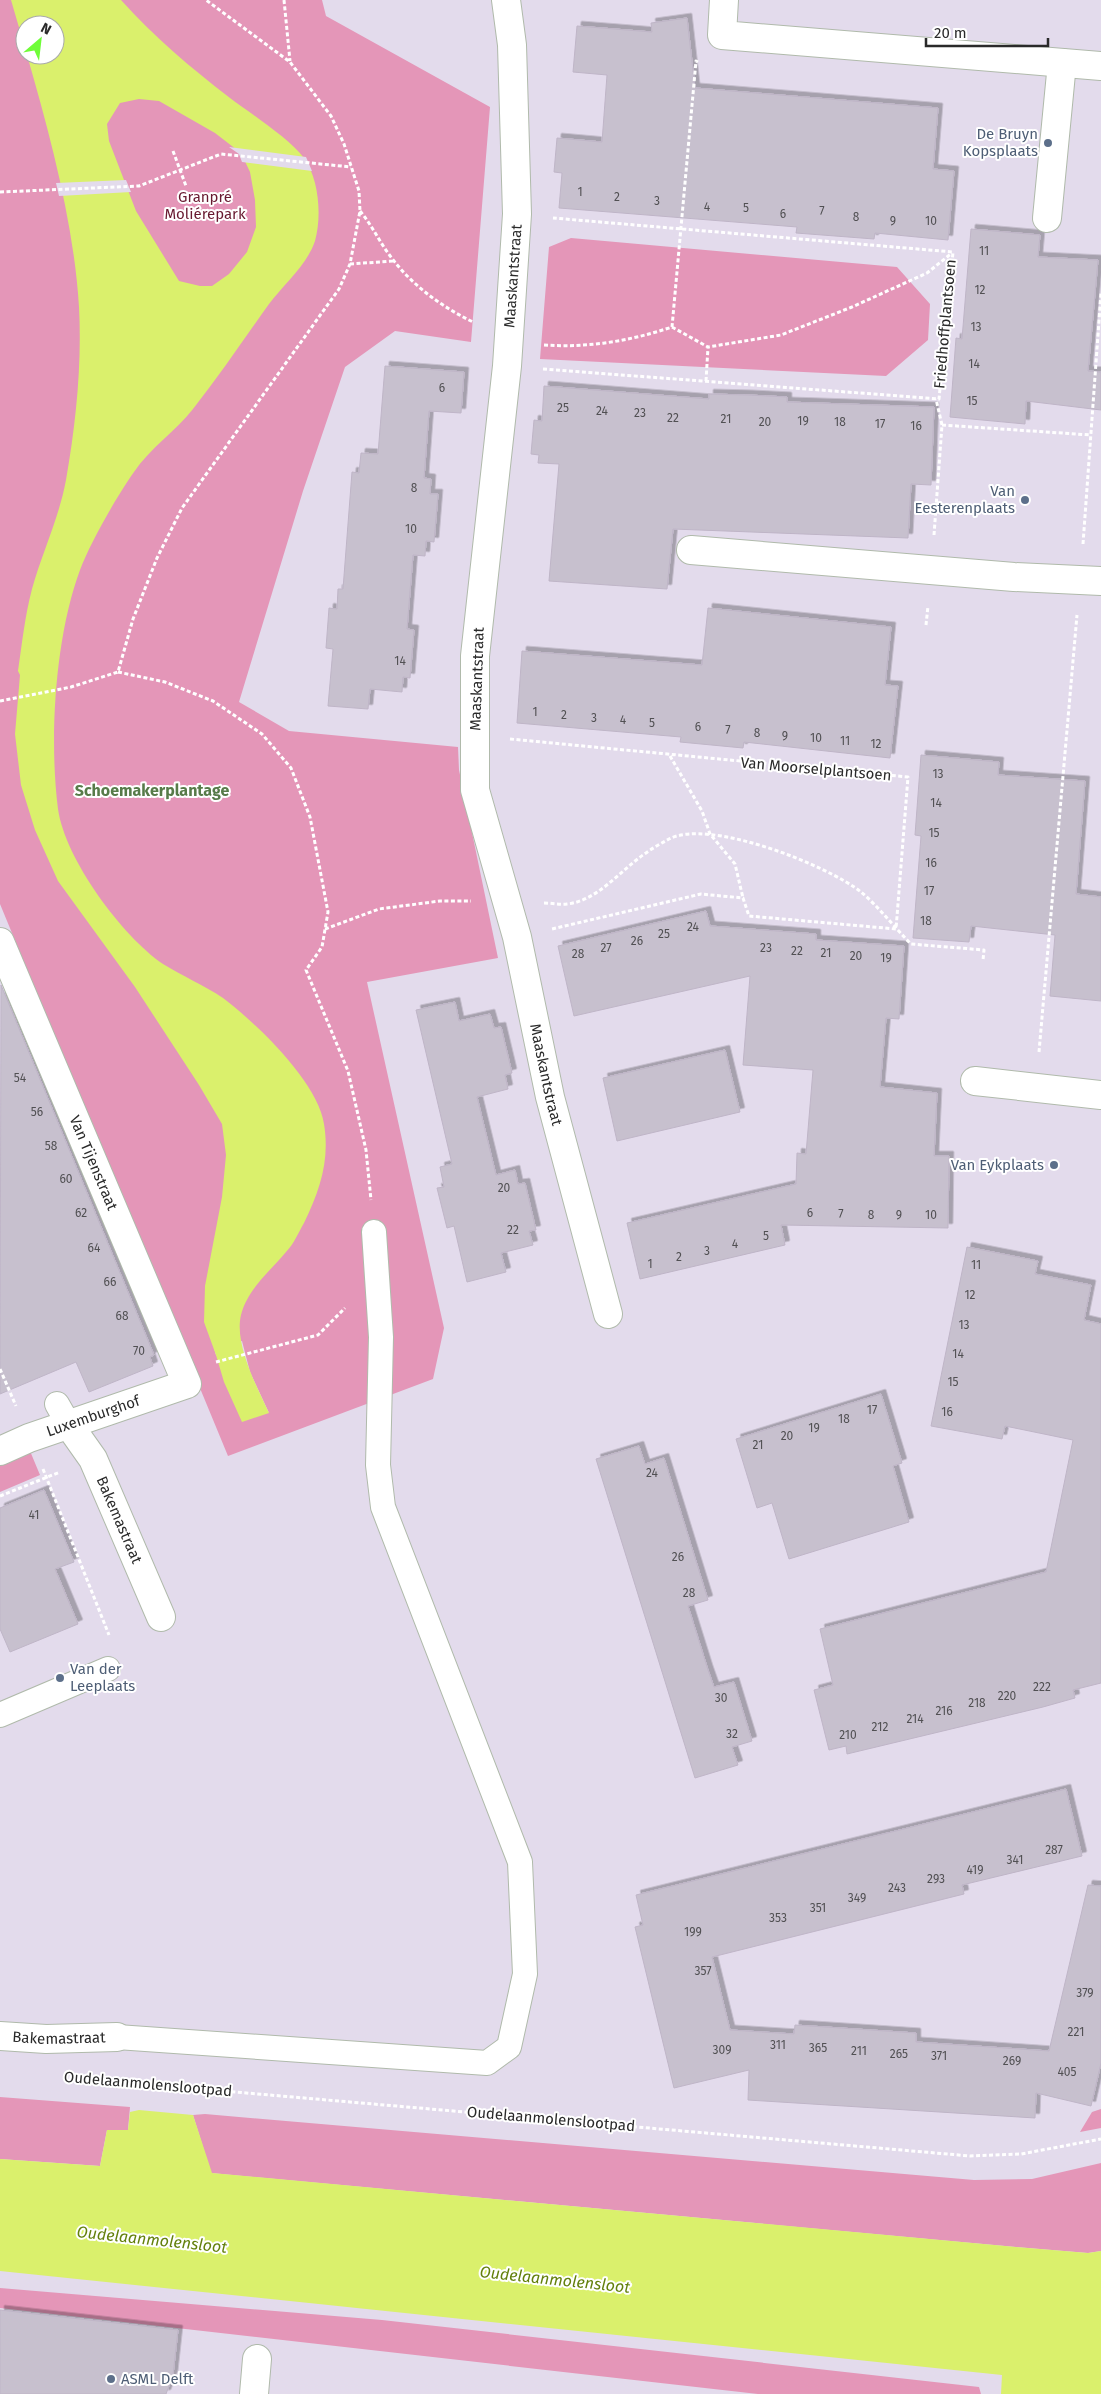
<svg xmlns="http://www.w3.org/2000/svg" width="1101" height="2394" viewBox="0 0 1101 2394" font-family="'Fira Sans',sans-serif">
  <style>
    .green { fill: #e496b8; fill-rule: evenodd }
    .water { fill: #daf06c; fill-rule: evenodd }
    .pier { fill: #e3dbec }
    .building { fill: #c7c0ce; stroke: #bfb5c7; filter: url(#shadow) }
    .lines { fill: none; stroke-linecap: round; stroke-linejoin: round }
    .service-casing { stroke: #b0baab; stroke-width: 26 }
    .minor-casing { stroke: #b0baab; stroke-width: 30 }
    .path { stroke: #fff; stroke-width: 3; stroke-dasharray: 4 2.5; stroke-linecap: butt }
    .service { stroke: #fff; stroke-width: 24 }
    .minor { stroke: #fff; stroke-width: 28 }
    .service-dot { fill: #5c6f8a; stroke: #fff; stroke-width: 2 }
    .labels { text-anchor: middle; stroke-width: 4; stroke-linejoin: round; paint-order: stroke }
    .number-label { font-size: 12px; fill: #515053 }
    .service-label { font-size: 15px; fill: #4e5e75; stroke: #fff; text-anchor: end }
    .park-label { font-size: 15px; fill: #681930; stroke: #fff }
    .street-label { font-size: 15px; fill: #2a2a2a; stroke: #fff }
    .neighbourhood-label { font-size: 16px; font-weight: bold; fill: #577b49; stroke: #fff }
    .water-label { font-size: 16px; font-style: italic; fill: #63800c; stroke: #fff }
  </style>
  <defs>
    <filter id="shadow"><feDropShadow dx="4.5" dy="-4.5" stdDeviation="0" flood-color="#0004"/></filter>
  </defs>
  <rect width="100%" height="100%" fill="#e3dbec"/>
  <!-- green -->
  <path class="green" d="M0 0H322L326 16 490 107 471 342 395 331 345 367 303 491 239 702 289 731 458 747 459 770 498 958 367 982 444 1328 433 1379 228 1456 0 904ZM25 25H55V55H25ZM242 1341 250 1372 269 1413 216 1355 214 1348Z
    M571 238 897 267 930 304 928 340 886 376 540 359 549 247Z
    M30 1451 40 1475 0 1492V1463Z
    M0 2097 130 2107 128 2130H107L100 2166 0 2159Z
    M1101 2109V2128L1080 2132 1092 2112Z
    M205 2114 974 2180 1032 2179 1101 2163V2251L1088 2253 1016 2247 211 2173 193 2115Z
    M0 2288 382 2320 979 2387 981 2394H758L0 2308Z"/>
  <!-- water -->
  <path class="water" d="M11 0H121C154 37 190 67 230 98 250 113 289 138 304 158 319 179 322 216 315 241 307 265 284 284 269 304 244 339 220 375 193 409 176 431 150 448 134 472 117 496 90 543 80 570 55 637 49 739 58 809 65 859 122 936 163 964 182 976 204 985 223 998 256 1023 318 1082 324 1124 330 1160 320 1190 304 1223 298 1233 294 1244 286 1252 270 1271 247 1290 241 1315 234 1344 257 1387 269 1413L242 1422 224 1382 216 1355 204 1322 205 1286 222 1197 226 1155 222 1124 199 1085 135 987 58 881 35 830 21 785 15 734 20 675 18 671C22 644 25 615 32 589 42 553 59 518 66 480 76 423 82 365 79 307 74 224 50 135 27 55H55V25H25V48ZM139 99 159 101 215 133 241 153 250 172 255 200 256 227 247 252 229 274 212 286H200L179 281 136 211 109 141 107 124 120 103Z
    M139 2110 193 2115 212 2173 1016 2247 1088 2253 1101 2251V2394H1001L1002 2375 0 2271V2159L100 2166 107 2130H128L130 2112Z"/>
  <!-- pier -->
  <path class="pier" d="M229 147 306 157 312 171 242 162 239 154Z
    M126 180 131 192 59 196 56 183Z"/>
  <!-- building -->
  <path class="building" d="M687 18 695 88 938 108 933 169 954 171 948 240 875 233 874 239 796 233 797 227 559 208 562 173 554 172 557 138 602 142 607 75 573 72 577 26 652 32 651 23Z
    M971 229 1040 235 1038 257 1098 260 1088 371 1101 372V410L1026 401 1025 424 950 417 956 338 962 339Z
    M385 366 464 372 461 413 429 411 424 478 431 479 430 494H438L434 542 426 541 425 556 413 555 407 629 414 630 410 678 403 677 402 692 370 689 368 709 328 706 333 649 326 648 329 608 337 609 338 589H343L352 472 359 473 361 453 378 454Z
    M544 386 709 399V394L748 395 787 397V402L934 407 931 485 911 484 908 538 673 529 667 589 549 581 559 464 538 463 539 455 531 454 534 420 542 421Z
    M708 608 891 627 885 685 898 686 890 758 744 742 743 748 680 742 681 737 517 723 522 651 702 665Z
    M921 755 999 762 998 775 1085 781 1076 894 1101 897V1001L1050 996 1055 935 971 926 969 942 913 938 921 836 915 835Z
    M706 911 710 926 816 934V940L904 946 899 1019 886 1018 880 1087 937 1093 934 1156H949L948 1228 781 1225 785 1245 640 1279 627 1223 796 1184 797 1153 806 1154 813 1070 743 1065 750 976 574 1016 558 946Z
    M1 985 154 1355 150 1357 153 1366 89 1392 76 1362 0 1394Z
    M455 1002 459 1021 490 1014 494 1028 501 1027 512 1073 505 1075 508 1089 477 1097 496 1175 515 1170 518 1184 525 1183 536 1230 529 1231 533 1245 501 1253 506 1272 467 1282 454 1226 447 1228 437 1188 444 1187 440 1167 452 1164 416 1010Z
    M725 1050 740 1112 617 1141 603 1078Z
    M967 1247 1038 1261 1035 1274 1091 1285 1084 1320 1101 1324V1683L1073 1690 1075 1698 1043 1707 847 1754 846 1746 829 1750 814 1690 833 1685 820 1629 1046 1572 1073 1440 1005 1426 1002 1439 931 1426Z
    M881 1394 902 1463 893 1466 909 1522 789 1559 772 1503 757 1508 736 1439Z
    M639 1446 645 1464 664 1458 708 1600 688 1606 708 1670 714 1687 734 1682 752 1741 732 1747 738 1765 695 1778 596 1459Z
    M44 1490 74 1562 55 1569 78 1624 10 1652 0 1629V1508Z
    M1066 1789 1082 1856 962 1885 964 1894 712 1957 730 2030 794 2034 795 2025 916 2033V2042L1049 2051 1088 1885 1101 1886V2063L1091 2106 1036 2093 1035 2118 748 2100 749 2070 674 2088 635 1927 643 1925 636 1895Z
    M0 2310 178 2330 173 2375 166 2394H0Z"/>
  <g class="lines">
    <!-- service casing -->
    <g class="service-casing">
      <path id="service" d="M57 1404 69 1425
        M0 1715 108 1669
        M117 2037 487 2063 509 2047 525 1974 520 1862 383 1507 378 1465 381 1337 374 1232"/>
    </g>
    <!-- minor casing -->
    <g class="minor-casing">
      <g id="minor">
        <path id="s1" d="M506 0 512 45 517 214 507 366 475 656V790L517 937 550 1097 608 1314"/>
        <path d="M724 0 722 35 1101 66"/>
        <path d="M1047 218 1062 63"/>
        <path d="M691 550 1014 577 1101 581"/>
        <path id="s2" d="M0 942 187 1384 29 1438 0 1451"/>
        <path d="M975 1081 1101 1095"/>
        <path id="s3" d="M69 1425 93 1459 161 1617"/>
        <path id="s4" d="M0 2036 46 2039 117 2037"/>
        <path d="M254 2394 257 2359"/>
      </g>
    </g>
    <!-- path -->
    <path class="path" d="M284 0 290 61
      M173 151 186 186
      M0 192 139 186 221 154 351 167
      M360 211C371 224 378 239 388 253 409 283 440 306 473 322
      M350 264 394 261
      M672 327 708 347 781 335 852 307 927 273 952 253
      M544 345C588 348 630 341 672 327L696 61 698 62
      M543 369 939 399 953 252 553 218
      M706 381 708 347
      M942 425 1091 435
      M934 535 942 425 936 399
      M1083 544 1101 293
      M926 625 928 606
      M118 672 165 682 213 701 262 734 291 768 310 817 328 912 322 947 306 970 348 1071 366 1150 371 1200
      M0 701 71 687 118 672 133 619 157 558 182 508 339 289 350 264 360 211 359 191 344 144 331 116 290 62 206 0
      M510 739 908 777 896 929 749 916 743 898 701 894 552 929
      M670 756 702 811 710 834 735 864 743 898
      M544 903C552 903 560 905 567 904 597 901 620 871 643 855 651 849 660 844 669 839 709 818 827 865 861 892 879 907 894 927 911 944L984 950 983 960
      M325 929 379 909 440 901H471
      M1039 1052 1077 615
      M216 1362 318 1335 345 1308
      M0 1369 16 1406
      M43 1469 109 1635
      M0 1496 60 1472
      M63 2077 970 2156 1021 2154 1101 2139"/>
    <!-- service -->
    <use href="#service" class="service"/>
    <!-- minor -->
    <use href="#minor" class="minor"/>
  </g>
  <!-- markers -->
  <g class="service-dot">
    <circle cx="1048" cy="143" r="5"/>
    <circle cx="1025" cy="500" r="5"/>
    <circle cx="1054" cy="1165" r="5"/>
    <circle cx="60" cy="1678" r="5"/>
    <circle cx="111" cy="2379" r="5"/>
  </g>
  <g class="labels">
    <!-- number labels -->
    <g class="number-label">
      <text x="580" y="196">1</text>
      <text x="617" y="201">2</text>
      <text x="657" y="205">3</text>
      <text x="707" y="211">4</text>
      <text x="746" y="212">5</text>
      <text x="822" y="215">7</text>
      <text x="783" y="218">6</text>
      <text x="856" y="221">8</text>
      <text x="893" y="225">9</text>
      <text x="931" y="225">10</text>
      <text x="984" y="255">11</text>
      <text x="980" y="294">12</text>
      <text x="976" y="331">13</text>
      <text x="974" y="368">14</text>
      <text x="442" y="392">6</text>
      <text x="972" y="405">15</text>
      <text x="563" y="412">25</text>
      <text x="602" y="415">24</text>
      <text x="640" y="417">23</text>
      <text x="673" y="422">22</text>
      <text x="726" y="423">21</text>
      <text x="803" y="425">19</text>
      <text x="765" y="426">20</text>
      <text x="840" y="426">18</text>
      <text x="880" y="428">17</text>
      <text x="916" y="430">16</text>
      <text x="414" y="492">8</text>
      <text x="411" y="533">10</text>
      <text x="400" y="665">14</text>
      <text x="535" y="716">1</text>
      <text x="564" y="719">2</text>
      <text x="594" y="722">3</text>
      <text x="623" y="724">4</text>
      <text x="652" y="727">5</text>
      <text x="698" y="731">6</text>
      <text x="728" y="734">7</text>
      <text x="757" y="737">8</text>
      <text x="785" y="740">9</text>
      <text x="816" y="742">10</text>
      <text x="845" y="745">11</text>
      <text x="876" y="748">12</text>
      <text x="938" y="778">13</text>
      <text x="936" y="807">14</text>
      <text x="934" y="837">15</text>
      <text x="931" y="867">16</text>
      <text x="929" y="895">17</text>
      <text x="926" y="925">18</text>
      <text x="693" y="931">24</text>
      <text x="664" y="938">25</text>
      <text x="637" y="945">26</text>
      <text x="606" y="952">27</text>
      <text x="766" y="952">23</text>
      <text x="797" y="955">22</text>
      <text x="826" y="957">21</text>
      <text x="578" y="958">28</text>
      <text x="856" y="960">20</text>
      <text x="886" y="962">19</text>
      <text x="20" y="1082">54</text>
      <text x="37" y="1116">56</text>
      <text x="51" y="1150">58</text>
      <text x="66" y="1183">60</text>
      <text x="504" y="1192">20</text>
      <text x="81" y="1217">62</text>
      <text x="810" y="1217">6</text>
      <text x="841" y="1218">7</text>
      <text x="871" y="1219">8</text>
      <text x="899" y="1219">9</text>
      <text x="931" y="1219">10</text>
      <text x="513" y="1234">22</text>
      <text x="766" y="1240">5</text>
      <text x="735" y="1248">4</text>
      <text x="94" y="1252">64</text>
      <text x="707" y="1255">3</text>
      <text x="679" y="1261">2</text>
      <text x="650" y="1268">1</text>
      <text x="976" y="1269">11</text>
      <text x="110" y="1286">66</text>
      <text x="970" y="1299">12</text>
      <text x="122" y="1320">68</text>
      <text x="964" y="1329">13</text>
      <text x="139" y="1355">70</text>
      <text x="958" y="1358">14</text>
      <text x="953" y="1386">15</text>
      <text x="872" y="1414">17</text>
      <text x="947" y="1416">16</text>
      <text x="844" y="1423">18</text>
      <text x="814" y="1432">19</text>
      <text x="787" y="1440">20</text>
      <text x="758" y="1449">21</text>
      <text x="652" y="1477">24</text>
      <text x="34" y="1519">41</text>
      <text x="678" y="1561">26</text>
      <text x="689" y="1597">28</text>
      <text x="1042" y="1691">222</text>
      <text x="1007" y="1700">220</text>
      <text x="721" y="1702">30</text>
      <text x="977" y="1707">218</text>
      <text x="944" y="1715">216</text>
      <text x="915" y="1723">214</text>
      <text x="880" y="1731">212</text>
      <text x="732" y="1738">32</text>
      <text x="848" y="1739">210</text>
      <text x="1054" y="1854">287</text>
      <text x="1015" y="1864">341</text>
      <text x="975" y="1874">419</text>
      <text x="936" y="1883">293</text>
      <text x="897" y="1892">243</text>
      <text x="857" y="1902">349</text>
      <text x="818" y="1912">351</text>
      <text x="778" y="1922">353</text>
      <text x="693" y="1936">199</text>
      <text x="703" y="1975">357</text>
      <text x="1085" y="1997">379</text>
      <text x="1076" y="2036">221</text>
      <text x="778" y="2049">311</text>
      <text x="818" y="2052">365</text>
      <text x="722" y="2054">309</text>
      <text x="859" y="2055">211</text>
      <text x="899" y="2058">265</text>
      <text x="939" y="2060">371</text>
      <text x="1012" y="2065">269</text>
      <text x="1067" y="2076">405</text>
    </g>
    <!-- service labels -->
    <g class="service-label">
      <text x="1038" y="139">De Bruyn<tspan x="1038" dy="17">Kopsplaats</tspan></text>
      <text x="1015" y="496">Van<tspan x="1015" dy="17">Eesterenplaats</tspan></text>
      <text x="1044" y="1170">Van Eykplaats</text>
      <text x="70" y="1674" text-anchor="start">Van der<tspan x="70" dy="17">Leeplaats</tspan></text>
      <text x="121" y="2384" text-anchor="start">ASML Delft</text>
    </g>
    <!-- park labels -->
    <g class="park-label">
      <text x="205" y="202">Granpré<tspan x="205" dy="17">Moliérepark</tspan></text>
    </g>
    <!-- street labels -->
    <g class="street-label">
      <text transform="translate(513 276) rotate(-86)" y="5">Maaskantstraat</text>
      <text transform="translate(945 324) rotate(-85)" y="5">Friedhoffplantsoen</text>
      <text transform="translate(477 679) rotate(-88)" y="5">Maaskantstraat</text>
      <text transform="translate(816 769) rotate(5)" y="5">Van Moorselplantsoen</text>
      <text dy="5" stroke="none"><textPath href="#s1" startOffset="1086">Maaskantstraat</textPath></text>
      <text dy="5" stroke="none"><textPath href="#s2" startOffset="240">Van Tijenstraat</textPath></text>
      <text transform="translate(93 1416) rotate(-19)" y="5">Luxemburghof</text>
      <text dy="5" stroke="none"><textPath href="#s3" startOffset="108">Bakemastraat</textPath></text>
      <text dy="5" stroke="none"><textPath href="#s4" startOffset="59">Bakemastraat</textPath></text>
      <text transform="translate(148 2084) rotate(5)" y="5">Oudelaanmolenslootpad</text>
      <text transform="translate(551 2119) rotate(5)" y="5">Oudelaanmolenslootpad</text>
    </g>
    <!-- neighbourhood labels -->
    <g class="neighbourhood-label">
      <text x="152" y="796">Schoemakerplantage</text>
    </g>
    <!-- water labels -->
    <g class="water-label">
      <text transform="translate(152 2239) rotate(6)" y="6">Oudelaanmolensloot</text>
      <text transform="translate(555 2279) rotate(6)" y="6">Oudelaanmolensloot</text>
    </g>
  </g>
  <!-- north arrow -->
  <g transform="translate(40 40) rotate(28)"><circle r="24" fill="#ffffff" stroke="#aaaaaa"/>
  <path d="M0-4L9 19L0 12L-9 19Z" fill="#6ffd38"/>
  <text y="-8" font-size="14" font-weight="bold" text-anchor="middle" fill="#2a2a2a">N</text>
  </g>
  <!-- scale -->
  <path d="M926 38v8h122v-8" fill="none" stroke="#2a2a2a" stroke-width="2.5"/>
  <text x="934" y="38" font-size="15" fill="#2a2a2a" stroke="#ffffff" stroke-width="4" paint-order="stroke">20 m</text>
</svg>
